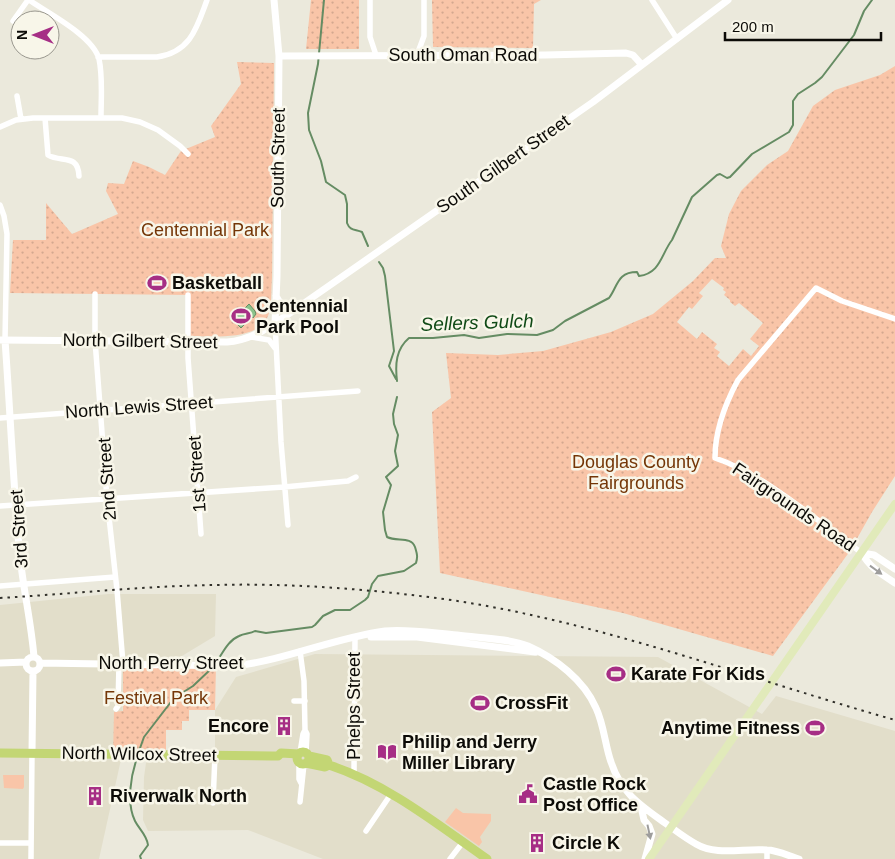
<svg xmlns="http://www.w3.org/2000/svg" width="895" height="859" viewBox="0 0 895 859" font-family="Helvetica,sans-serif">
  <style>
    .built { fill: #e2deca }
    .grass { fill: #f9c5a8 }
    .park { fill: url(#park-dots); fill-rule: evenodd }
    .water { fill: #8bc38b; stroke: #658c63 }
    .lines { fill: none; stroke-linecap: round; stroke-linejoin: round }
    .stream { stroke: #658c63; stroke-width: 2 }
    .minor { stroke: #fff; stroke-width: 5.5 }
    .tertiary { stroke: #fff; stroke-width: 7 }
    .secondary { stroke: #e1eaba; stroke-width: 8 }
    .primary { stroke: #c3d674; stroke-width: 9 }
    .rail { stroke: #31302a; stroke-width: 2; stroke-dasharray: 2.5 5; stroke-linecap: butt }
    .oneway { fill: #9e9d9c }
    .labels { text-anchor: middle; stroke-width: 5; stroke-linejoin: round; paint-order: stroke }
    .street-label { font-size: 18px; fill: #0c0b07; stroke: #f8f6e9 }
    .park-label { font-size: 18px; fill: #743607; stroke: #f8f6e9 }
    .poi-label { font-size: 18px; font-weight: bold; fill: #0c0b07; stroke: #f8f6e9; text-anchor: start }
    .water-label { font-size: 19px; font-style: italic; fill: #104a16; stroke: #f8f6e9 }
  </style>
  <defs>
    <pattern id="park-dots" width="8" height="8" patternUnits="userSpaceOnUse" patternTransform="scale(1.25)"><rect width="8" height="8" fill="#f9c5a8"/><path d="M2 2h.1M6 6h.1" fill="none" stroke="#d4a88f" stroke-width="1.8" stroke-linecap="round"/></pattern>
  </defs>
  <rect width="100%" height="100%" fill="#ebe9dc"/>
  <!-- built -->
  <path class="built" d="M108 594H216L215 636 167 665 123 664 122 755 99 859H0V605Z
    M315 654 658 657 762 714 776 696 895 731V859H323L248 830 148 831 143 820 144 777 146 763 152 755H215V710L236 677Z"/>
  <!-- grass -->
  <path class="grass" d="M3 775H24V787L23 789 4 788Z
    M456 808 463 813 491 814V821L480 837 482 842 479 846 445 822Z"/>
  <!-- park -->
  <path class="park" d="M311 0H359V49H306Z
    M432 0H541L534 4 533 48 433 47Z
    M237 62 274 63 272 278C271 289 272 303 269 313 261 342 211 336 188 336V295L10 293 13 240H46V203L72 234 118 214 106 191 108 183 124 184 133 161 149 167 165 175 181 151 215 137 211 126 241 84Z
    M895 66V476L872 512 850 551 773 656 623 613 440 573 432 412 451 398 446 353 498 355 543 351 611 332 653 314 693 281 715 258H726L721 246 729 214 741 191 767 165 788 151 813 106 835 90 880 75ZM712 279 724 288 723 290 726 292 724 295 730 300V302L735 306 739 303 763 323 750 339 759 346 751 356 743 349 729 366 717 356 720 352 714 348 717 344 702 332 697 339 677 322 689 307 692 309 703 296 699 293Z
    M123 664 216 665 215 710H189V721H182V730H166V755H113L114 712 123 711Z"/>
  <!-- water -->
  <path class="water" d="M249 304 255 311 256 314 253 318 249 314 245 318 246 323 241 328 233 320Z"/>
  <g class="lines">
    <!-- stream -->
    <path class="stream" d="M324 0 318 64 308 113 309 130 321 161 326 182 345 195 347 204V223C350 231 355 229 362 232L368 246
      M379 262 383 268 385 276 394 351 389 366 396 379
      M397 381C395 364 396 349 409 338H433L464 335 479 338 507 334 537 335 553 330 565 321 609 298C618 286 617 272 637 272L639 276C661 273 661 254 672 240L692 197 717 175 720 174 727 178 730 177 752 154 789 132 793 125V101L798 94 815 83 822 77 854 35 864 11 872 0
      M215 664C222 655 227 641 239 636 245 633 250 634 255 631L266 633 312 627 315 625 323 616 335 610H350L365 600 368 597 372 584 378 576 404 571 416 563C418 556 417 554 415 547 411 536 397 542 387 537L385 530 383 512 391 485 386 477 398 466 395 451 398 435 394 424 393 414 397 397
      M139 751 144 737 174 698 193 686 212 668
      M137 758C131 775 126 803 135 821 139 829 147 835 148 845L140 856 141 859"/>
    <!-- minor -->
    <path class="minor" d="M29 0C48 13 93 36 99 59 103 77 101 99 101 117
      M370 0V37L376 55
      M652 0 677 39
      M13 21 28 0
      M417 55 424 36V0
      M98 57H157C191 52 197 27 207 0
      M17 96 21 119
      M45 118 48 155C61 163 78 153 79 176
      M0 127 16 120 33 118H122L140 122 158 130 180 146 188 154
      M0 205 4 216 7 234 5 340
      M95 294V340L107 499 117 590 123 664
      M188 295V358L201 534
      M275 323 281 442 288 525
      M251 337 269 340 275 348
      M0 418 358 391
      M0 506 284 487 348 481 356 477
      M862 553C818 522 766 475 715 458 715 430 725 404 738 380L816 288 842 301 895 319
      M0 586 115 577
      M300 651 304 681 305 730 307 734 306 753
      M294 701H305
      M116 709 118 706 119 664
      M300 753 303 734 305 730
      M299 762V779L301 783
      M354 774 355 637
      M300 802 304 764
      M213 803 215 755
      M366 831 391 794
      M0 843H31
      M31 859 32 753
      M450 859 463 842
      M767 859V850"/>
    <!-- tertiary -->
    <path class="tertiary" d="M274 0 279 56 277 276 275 323
      M279 56 545 55 626 53 633 55 642 65
      M276 296C280 305 288 309 297 307
      M0 340 227 342C255 340 277 322 300 306L593 102 728 0
      M5 340C10 409 13 478 19 547 22 584 31 620 34 657
      M862 553C869 567 881 574 895 583
      M862 553 874 555 895 569
      M371 637H417L535 652
      M26 664a7 7 0 1 1 14 0a7 7 0 1 1-14 0Z
      M0 663 26 662
      M40 663 235 666C286 660 334 638 385 631 409 629 433 633 457 635 478 638 508 638 528 646 555 658 584 680 596 708 604 725 605 745 611 762 621 793 640 805 665 823 675 830 685 838 696 844 716 856 744 848 767 850 777 850 789 856 799 859
      M32 753 33 671
      M641 807 644 820 649 826 652 834 645 859"/>
    <!-- secondary -->
    <path class="secondary" d="M649 859 895 504"/>
    <!-- primary -->
    <path class="primary" d="M297 758a6 6 0 1 1 12 0a6 6 0 1 1-12 0Z
      M0 753 272 756H278L281 753 299 754
      M309 756 327 760 329 765
      M306 763 325 767 329 765C387 784 437 824 487 859"/>
    <!-- rail -->
    <path class="rail" d="M0 598C71 594 143 586 215 585 291 583 368 589 444 599 598 621 746 678 895 720"/>
  </g>
  <!-- one-way arrows -->
  <defs><path id="oneway-solid" d="M-6-.8H1V-3.2L6.5 0L1 3.2V.8H-6Z" transform="scale(1.25)"/></defs>
  <g class="oneway">
    <use href="#oneway-solid" transform="translate(876 570) rotate(36)"/>
    <use href="#oneway-solid" transform="translate(649 832) rotate(78)"/>
  </g>
  <!-- icons -->
  <defs>
    <g id="stadium-bare" transform="scale(1.5)"><path d="M0-5a6.5 5 0 1 0 0 10a6.5 5 0 1 0 0-10ZM-3.5-1.8h7v3.6h-7Z" fill="#a62e85" stroke="#f8f6e9" stroke-width="2.5" paint-order="stroke"/></g>
    <g id="building-bare" transform="scale(1.5)"><path d="M-4-6H4V6H1V3H-1V6H-4ZM-2.5-4.3h1.7v1.8h-1.7ZM.8-4.3h1.7v1.8H.8ZM-2.5-1h1.7V.8h-1.7ZM.8-1h1.7V.8H.8Z" fill="#a62e85" stroke="#f8f6e9" stroke-width="2.5" paint-order="stroke"/></g>
    <g id="library-bare" transform="scale(1.5)"><path d="M-6-4Q-3-5.5-.7-3.5V5Q-3 3-6 4ZM6-4Q3-5.5 .7-3.5V5Q3 3 6 4Z" fill="#a62e85" stroke="#f8f6e9" stroke-width="2.5" paint-order="stroke"/></g>
    <g id="civic-bare" transform="scale(1.5)"><path d="M-.6-6.5H3V-4.5H.6V-3L4-1V1h2V6H-6V1h2V-1L-.6-3ZM-1.2 2.5V6h2.4V2.5Z" fill="#a62e85" stroke="#f8f6e9" stroke-width="2.5" paint-order="stroke"/></g>
  </defs>
  <g fill-rule="evenodd">
    <use href="#stadium-bare" x="157" y="283"/>
    <use href="#stadium-bare" x="241" y="316"/>
    <use href="#stadium-bare" x="616" y="674"/>
    <use href="#stadium-bare" x="480" y="703"/>
    <use href="#building-bare" x="284" y="726"/>
    <use href="#stadium-bare" x="815" y="728"/>
    <use href="#library-bare" x="387" y="752"/>
    <use href="#civic-bare" x="528" y="794"/>
    <use href="#building-bare" x="95" y="796"/>
    <use href="#building-bare" x="537" y="843"/>
  </g>
  <g class="labels">
    <!-- street labels -->
    <g class="street-label">
      <text x="463" y="61">South Oman Road</text>
      <text transform="translate(278 158) rotate(-89)" y="6">South Street</text>
      <text transform="translate(503 164) rotate(-35)" y="6">South Gilbert Street</text>
      <text transform="translate(140 341) rotate(1)" y="6">North Gilbert Street</text>
      <text transform="translate(139 407) rotate(-4)" y="6">North Lewis Street</text>
      <text transform="translate(197 474) rotate(-94)" y="6">1st Street</text>
      <text transform="translate(107 479) rotate(-94)" y="6">2nd Street</text>
      <text transform="translate(794 507) rotate(34)" y="6">Fairgrounds Road</text>
      <text transform="translate(19 529) rotate(-94)" y="6">3rd Street</text>
      <text x="171" y="669">North Perry Street</text>
      <text transform="translate(354 706) rotate(-90)" y="6">Phelps Street</text>
      <text transform="translate(139 754) rotate(1)" y="6">North Wilcox Street</text>
    </g>
    <!-- park labels -->
    <g class="park-label">
      <text x="205" y="236">Centennial Park</text>
      <text x="636" y="468">Douglas County<tspan x="636" dy="21">Fairgrounds</tspan></text>
      <text x="156" y="704">Festival Park</text>
    </g>
    <!-- poi labels -->
    <g class="poi-label">
      <text x="172" y="289">Basketball</text>
      <text x="256" y="312">Centennial<tspan x="256" dy="21">Park Pool</tspan></text>
      <text x="631" y="680">Karate For Kids</text>
      <text x="495" y="709">CrossFit</text>
      <text x="269" y="732" text-anchor="end">Encore</text>
      <text x="800" y="734" text-anchor="end">Anytime Fitness</text>
      <text x="402" y="748">Philip and Jerry<tspan x="402" dy="21">Miller Library</tspan></text>
      <text x="543" y="790">Castle Rock<tspan x="543" dy="21">Post Office</tspan></text>
      <text x="110" y="802">Riverwalk North</text>
      <text x="552" y="849">Circle K</text>
    </g>
    <!-- water labels -->
    <g class="water-label">
      <text transform="translate(477 322) rotate(-2)" y="7">Sellers Gulch</text>
    </g>
  </g>
  <!-- north arrow -->
  <g transform="translate(35 35) rotate(270)"><circle r="24" fill="#f8f6e9" stroke="#9a988f"/>
  <path d="M0-4L9 19L0 12L-9 19Z" fill="#a62e85"/>
  <text y="-8" font-size="14" font-weight="bold" text-anchor="middle" fill="#0c0b07">N</text>
  </g>
  <!-- scale -->
  <path d="M725 32v8h156v-8" fill="none" stroke="#0c0b07" stroke-width="2.5"/>
  <text x="732" y="32" font-size="15" fill="#0c0b07" stroke="#f8f6e9" stroke-width="4" paint-order="stroke">200 m</text>
</svg>
